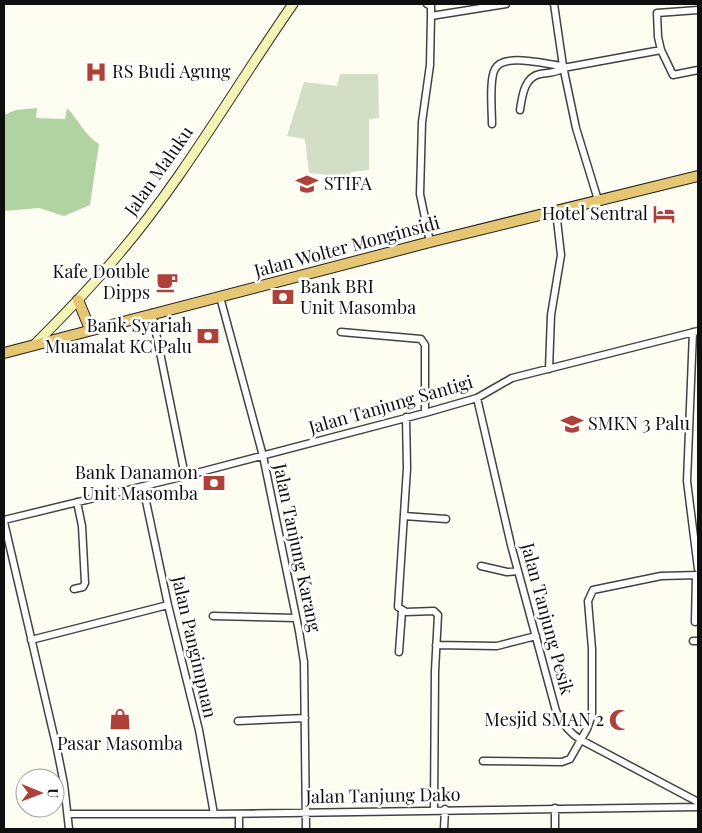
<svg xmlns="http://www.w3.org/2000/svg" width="702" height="833" viewBox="0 0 702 833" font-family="'Playfair Display',serif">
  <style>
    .forest { fill: #b1d3a1 }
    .cemetery { fill: #d2dec5 }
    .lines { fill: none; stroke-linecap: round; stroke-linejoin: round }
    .minor-casing { stroke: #424242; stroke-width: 9 }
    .secondary-casing { stroke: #313131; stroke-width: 11 }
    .trunk-casing { stroke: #202020; stroke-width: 12 }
    .minor { stroke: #fff; stroke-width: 6 }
    .secondary { stroke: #f4f5b5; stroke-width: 9 }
    .trunk { stroke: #e5c672; stroke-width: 10 }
    .labels { text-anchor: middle; stroke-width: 5; stroke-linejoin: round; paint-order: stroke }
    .poi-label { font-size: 18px; fill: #0f0f0f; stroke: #fff; text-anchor: end }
    .street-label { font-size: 18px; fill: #0f0f0f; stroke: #fff }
  </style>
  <rect width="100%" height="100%" fill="#fdfdf2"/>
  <!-- forest -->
  <path class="forest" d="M37 108 36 118 65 119 67 108C79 120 84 135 99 144L90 205 64 216 39 208 4 211V115L16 110Z"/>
  <!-- cemetery -->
  <path class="cemetery" d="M340 74H378L379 118 369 119V170L351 172 350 177 309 173 305 139 287 136 304 82 337 86Z"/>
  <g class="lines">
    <!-- minor casing -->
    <g class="minor-casing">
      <path id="minor" d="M427 4 431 6V16
        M554 4 563 66 576 128 598 200
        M661 50 673 75 698 70
        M520 110C522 97 524 77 540 74 549 72 555 74 563 68L661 50 658 37 657 13 698 10
        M492 124C492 111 489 79 495 69 503 52 548 65 563 66
        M430 242 420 194 422 122 430 65 431 16 506 4
        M220 297 263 456 299 631 304 662 306 829
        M152 313 185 476
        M341 332 421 339 425 345V413
        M693 332 687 481 698 569
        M549 369 551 315 561 255 556 211
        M477 398 511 545 556 711C562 723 569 733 581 740L698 802
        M406 417 407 468 398 607 406 612 434 611 438 615 435 671 434 809
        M143 487 168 605 199 730 214 814
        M404 516 446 519
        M4 520 185 476 425 413 477 398 512 378 698 331
        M4 522 57 749 64 784 69 829
        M481 566 507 572 518 571
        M74 589 83 587 85 583 82 526 77 502
        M213 616 296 618
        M695 622 696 575
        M31 640 168 605
        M693 641H698
        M436 645 497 646 536 636
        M399 652 402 611
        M238 721 305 718
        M483 761 562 762 570 759 587 729 592 715V649L588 601 593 590 661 576 698 575
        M555 808V829
        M68 814H214L698 807
        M239 829V814
        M444 829 445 809"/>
    </g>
    <!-- secondary casing -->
    <g class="secondary-casing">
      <path id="secondary" d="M35 344C64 315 92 286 118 255 184 178 235 87 293 4"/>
    </g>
    <!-- trunk casing -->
    <g class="trunk-casing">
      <path id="trunk" d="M78 300 90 329
        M4 353 430 242 698 176"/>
    </g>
    <!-- minor -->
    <use href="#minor" class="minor"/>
    <!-- secondary -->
    <use href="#secondary" class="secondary"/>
    <!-- trunk -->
    <use href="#trunk" class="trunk"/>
  </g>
  <!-- icons -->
  <defs>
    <g id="hospital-bare" transform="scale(1.725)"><path d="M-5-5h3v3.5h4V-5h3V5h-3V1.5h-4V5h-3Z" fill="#ae4138" stroke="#fff" stroke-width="2.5" paint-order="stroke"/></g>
    <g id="university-bare" transform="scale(1.725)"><path d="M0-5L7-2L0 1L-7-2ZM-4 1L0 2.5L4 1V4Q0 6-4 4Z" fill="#ae4138" stroke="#fff" stroke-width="2.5" paint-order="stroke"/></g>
    <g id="hotel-bare" transform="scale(1.725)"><path d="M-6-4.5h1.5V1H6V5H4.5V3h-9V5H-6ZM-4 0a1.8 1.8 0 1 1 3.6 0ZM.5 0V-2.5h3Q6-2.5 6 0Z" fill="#ae4138" stroke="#fff" stroke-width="2.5" paint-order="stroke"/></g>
    <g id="cafe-bare" transform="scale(1.725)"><path d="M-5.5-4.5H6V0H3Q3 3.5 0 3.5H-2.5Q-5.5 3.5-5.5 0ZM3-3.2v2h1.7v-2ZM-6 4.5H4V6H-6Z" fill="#ae4138" stroke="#fff" stroke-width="2.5" paint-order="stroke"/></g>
    <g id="bank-bare" transform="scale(1.725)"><path d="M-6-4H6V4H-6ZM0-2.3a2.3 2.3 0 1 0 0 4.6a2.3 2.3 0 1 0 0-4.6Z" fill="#ae4138" stroke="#fff" stroke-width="2.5" paint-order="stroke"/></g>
    <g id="school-bare" transform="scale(1.725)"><path d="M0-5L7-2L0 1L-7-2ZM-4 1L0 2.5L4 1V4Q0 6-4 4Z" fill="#ae4138" stroke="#fff" stroke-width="2.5" paint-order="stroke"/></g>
    <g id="shop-bare" transform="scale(1.725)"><path d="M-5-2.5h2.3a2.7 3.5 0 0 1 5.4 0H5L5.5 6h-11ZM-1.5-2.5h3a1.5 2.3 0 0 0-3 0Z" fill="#ae4138" stroke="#fff" stroke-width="2.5" paint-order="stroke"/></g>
    <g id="mosque-bare" transform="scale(1.725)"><path d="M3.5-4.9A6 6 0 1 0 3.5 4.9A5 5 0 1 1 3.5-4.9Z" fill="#ae4138" stroke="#fff" stroke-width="2.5" paint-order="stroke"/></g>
  </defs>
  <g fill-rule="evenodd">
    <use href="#hospital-bare" x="96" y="72"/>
    <use href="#university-bare" x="307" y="184"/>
    <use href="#hotel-bare" x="664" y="214"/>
    <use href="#cafe-bare" x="167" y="282"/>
    <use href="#bank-bare" x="283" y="297"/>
    <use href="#bank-bare" x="208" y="336"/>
    <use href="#school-bare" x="572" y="424"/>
    <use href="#bank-bare" x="214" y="483"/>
    <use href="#shop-bare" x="120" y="719"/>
    <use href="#mosque-bare" x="620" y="720"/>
  </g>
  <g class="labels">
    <!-- poi labels -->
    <g class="poi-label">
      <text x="112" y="78" text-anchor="start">RS Budi Agung</text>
      <text x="324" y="190" text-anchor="start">STIFA</text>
      <text x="648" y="220">Hotel Sentral</text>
      <text x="150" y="278">Kafe Double<tspan x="150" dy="21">Dipps</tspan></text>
      <text x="300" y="293" text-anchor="start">Bank BRI<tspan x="300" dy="21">Unit Masomba</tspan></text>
      <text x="192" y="332">Bank Syariah<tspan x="192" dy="21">Muamalat KC Palu</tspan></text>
      <text x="588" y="430" text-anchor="start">SMKN 3 Palu</text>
      <text x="198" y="479">Bank Danamon<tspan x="198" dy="21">Unit Masomba</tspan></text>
      <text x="604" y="726">Mesjid SMAN 2</text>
      <text x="120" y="750" text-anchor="middle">Pasar Masomba</text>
    </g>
    <!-- street labels -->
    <g class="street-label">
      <text transform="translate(159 171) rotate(-55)" y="6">Jalan Maluku</text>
      <text transform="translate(347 247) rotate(-15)" y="6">Jalan Wolter Monginsidi</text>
      <text transform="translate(391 405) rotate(-16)" y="6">Jalan Tanjung Santigi</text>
      <text transform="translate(297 548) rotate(78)" y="6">Jalan Tanjung Karang</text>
      <text transform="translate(547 619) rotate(75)" y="6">Jalan Tanjung Pesik</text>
      <text transform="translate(194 647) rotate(77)" y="6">Jalan Pangimpuan</text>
      <text transform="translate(383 796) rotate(-1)" y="6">Jalan Tanjung Dako</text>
    </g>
  </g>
  <!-- border -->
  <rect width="702" height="833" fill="none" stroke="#0f0f0f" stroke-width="10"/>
  <!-- north arrow -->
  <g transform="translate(40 793) rotate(91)"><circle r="24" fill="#ffffff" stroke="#9f9f9f"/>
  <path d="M0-4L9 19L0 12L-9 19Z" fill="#ae4138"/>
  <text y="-8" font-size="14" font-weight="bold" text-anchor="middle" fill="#0f0f0f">U</text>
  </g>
</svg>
